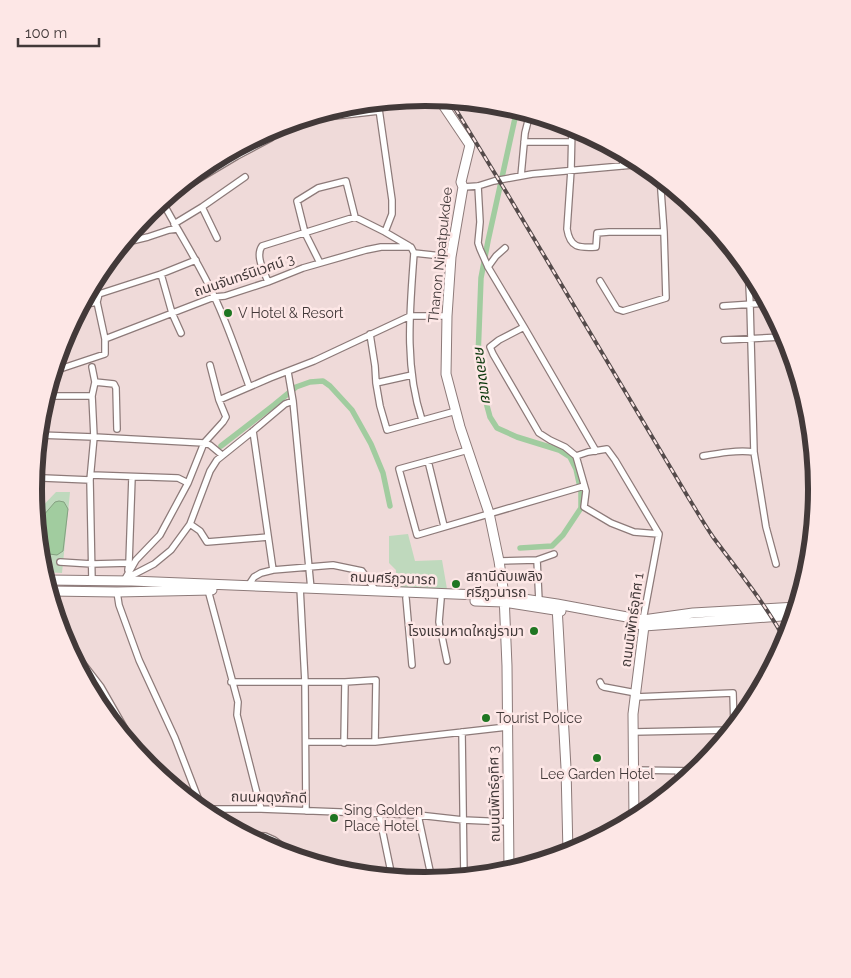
<svg xmlns="http://www.w3.org/2000/svg" width="851" height="978" viewBox="0 0 851 978" font-family="Raleway,'Noto Sans Thai',sans-serif">
  <style>
    .green { fill: #bfd9bd }
    .water { fill: #a1cc9f; stroke: #84a080 }
    .lines { fill: none; stroke-linecap: round; stroke-linejoin: round }
    .canal { stroke: #a1cc9f; stroke-width: 5.5 }
    .street-casing { stroke: #8d7a79; stroke-width: 8 }
    .secondary-casing { stroke: #8d7a79; stroke-width: 11 }
    .street { stroke: #fff; stroke-width: 5.5 }
    .secondary { stroke: #fff; stroke-width: 9 }
    .rail-casing { stroke: #554b4b; stroke-width: 4 }
    .rail { stroke: #fde7e6; stroke-width: 2; stroke-dasharray: 5.5; stroke-linecap: butt }
    .poi-dot { fill: #1f7622; stroke: #fde7e6; stroke-width: 2 }
    .labels { text-anchor: middle; stroke-width: 5; stroke-linejoin: round; paint-order: stroke }
    .street-label { font-size: 14px; fill: #423939; stroke: #fde7e6 }
    .poi-label { font-size: 14px; fill: #423939; stroke: #fde7e6; text-anchor: start }
    .water-label { font-size: 15px; font-style: italic; fill: #0d390e; stroke: #fde7e6 }
    .rim { fill: none; stroke: #423939; stroke-width: 6 }
  </style>
  <rect width="100%" height="100%" fill="#efdad9"/>
  <!-- green -->
  <path class="green" d="M56 492H70L62 573 43 572 41 565 36 513Z
    M408 534 415 561 442 560 447 589 395 587 396 570 389 563V536Z"/>
  <!-- water -->
  <path class="water" d="M59 501 64 502 68 509 63 551 57 555 41 553 40 552 37 523 55 502Z
    M70 650 80 663 121 732 100 706Z"/>
  <g class="lines">
    <!-- canal -->
    <path class="canal" d="M517 109 488 241 481 278 478 357 483 391 490 417 497 428 517 437 559 450 570 457 576 469 581 492V508L563 535 552 546 520 548
      M221 446 274 405 296 387 310 382 323 381 330 386 352 410 371 444 383 473 390 506"/>
    <!-- street casing -->
    <g class="street-casing">
      <path id="street" d="M378 102 392 200V214L385 232
        M310 117 318 118 379 111
        M572 126 571 170 567 229C570 248 579 248 596 247L597 233 609 232H664
        M524 142H571
        M622 152 623 166
        M521 176 525 133 530 113
        M478 186 480 222 478 243 480 249 488 267 524 327 596 451
        M463 187 478 186 494 181 532 174 644 164
        M165 199 237 156 271 138V129
        M162 201C179 233 199 263 214 296 228 325 238 356 249 386
        M202 207 217 238
        M174 224 202 207 245 177
        M123 243 148 237 169 230 177 229
        M414 253C410 309 404 366 422 420
        M320 263 305 233 297 201 318 188 346 181 355 217
        M488 267 496 256 505 248
        M748 267 750 304 754 452 766 527 776 564
        M161 274 172 313 181 333
        M600 281 617 309 623 311 666 298 664 232 660 177
        M268 282C264 271 255 256 262 246L355 217 385 232 409 246
        M99 294 161 274 196 260
        M82 305 97 302
        M723 306 768 303
        M524 327 499 340 490 347 493 354 539 433 550 440 565 447 576 456
        M370 334 375 366 376 383 380 406 387 430 456 411
        M105 339 214 297 225 296 268 282 303 268 366 250 381 247H411L414 253 451 257
        M724 340 782 337
        M54 371 105 354V339L97 302 99 294 94 282
        M288 372 293 401 311 589
        M95 382 114 384 116 388 117 429
        M376 383 412 375
        M46 396H92L94 437 204 443 210 445 222 455
        M92 396 95 382 92 367
        M219 400 270 378 314 361 410 316H447
        M253 431 273 570
        M39 435 94 437 90 480 92 581
        M468 450 399 469 417 535 584 486
        M576 456 588 452 607 449 615 460 659 534 643 620
        M576 456 586 491 584 507 611 523 634 532 659 534
        M703 456C720 453 737 450 754 452
        M428 461 444 526
        M91 475 178 478 188 483
        M43 478 90 480
        M190 524 200 531 207 542 268 537
        M537 560 539 601
        M499 561 537 560 554 554
        M60 562 92 564 129 563
        M128 570 129 563 132 477
        M125 579 154 564 171 550 190 524 210 471 217 460 253 431 285 404 293 401
        M125 579 136 560 160 535 188 483 204 443 223 422 226 417 219 400 210 365
        M248 586 254 577 261 573 273 570 333 565 362 571 376 591
        M300 587 305 682 306 811
        M208 590 238 702 237 715 261 809
        M117 592 119 605 139 660 175 738 203 811
        M406 598 412 665
        M441 599 439 622 447 661
        M63 638 101 687 141 757
        M231 682H345L376 680 375 742
        M600 682 602 686 604 687 636 693
        M635 697 733 693 734 728
        M462 732 464 877
        M633 732 732 730
        M307 742H375L507 727
        M344 743 345 682
        M634 770 697 771
        M678 771 679 786
        M200 809H261L418 815 463 820 508 822
        M379 814 392 877
        M418 815 432 880
        M246 835 265 836 274 840 297 857"/>
    </g>
    <!-- secondary casing -->
    <g class="secondary-casing">
      <path id="secondary" d="M439 99 470 145 461 182 463 187 451 257 447 316 446 374 460 427 489 513 499 561 504 595 507 666 509 871
        M46 580 132 581 504 596 557 604 643 620 693 613 797 607
        M49 591 117 592 212 590
        M475 601 504 602 561 611
        M557 606 566 768 568 853
        M638 624 644 626 795 615
        M634 820 633 714 644 626 643 620"/>
    </g>
    <!-- street -->
    <use href="#street" class="street"/>
    <!-- secondary -->
    <use href="#secondary" class="secondary"/>
    <!-- rail casing -->
    <g class="rail-casing">
      <path id="rail" d="M450 100 508 195 688 497C696 510 704 524 713 537 738 571 766 604 786 642
        M817 487V490"/>
    </g>
    <!-- rail -->
    <use href="#rail" class="rail"/>
  </g>
  <!-- markers -->
  <g class="poi-dot">
    <circle cx="228" cy="313" r="5"/>
    <circle cx="456" cy="584" r="5"/>
    <circle cx="534" cy="631" r="5"/>
    <circle cx="486" cy="718" r="5"/>
    <circle cx="597" cy="758" r="5"/>
    <circle cx="334" cy="818" r="5"/>
  </g>
  <g class="labels">
    <!-- street labels -->
    <g class="street-label">
      <text transform="translate(440 255) rotate(-84)" y="5">Thanon Nipatpukdee</text>
      <text transform="translate(244 275) rotate(-19)" y="5">ถนนจันทร์นิเวศน์ 3</text>
      <text transform="translate(393 578) rotate(2)" y="5">ถนนศรีภูวนารถ</text>
      <text transform="translate(632 620) rotate(-82)" y="5">ถนนนิพัทธ์อุทิศ 1</text>
      <text transform="translate(494 794) rotate(-91)" y="5">ถนนนิพัทธ์อุทิศ 3</text>
      <text transform="translate(269 797) rotate(1)" y="5">ถนนผดุงภักดี</text>
    </g>
    <!-- poi labels -->
    <g class="poi-label">
      <text x="238" y="318">V Hotel &amp; Resort</text>
      <text x="466" y="581">สถานีดับเพลิง<tspan x="466" dy="16">ศรีภูวนารถ</tspan></text>
      <text x="524" y="636" text-anchor="end">โรงแรมหาดใหญ่รามา</text>
      <text x="496" y="723">Tourist Police</text>
      <text x="597" y="779" text-anchor="middle">Lee Garden Hotel</text>
      <text x="344" y="815">Sing Golden<tspan x="344" dy="16">Place Hotel</tspan></text>
    </g>
    <!-- water labels -->
    <g class="water-label">
      <text transform="translate(483 374) rotate(83)" y="5">คลองเตย</text>
    </g>
  </g>
  <!-- crop -->
  <path d="M0 0H851V978H0ZM42 489a383 383 0 1 1 766 0a383 383 0 1 1-766 0Z" fill="#fde7e6" fill-rule="evenodd"/>
  <path class="rim" d="M42 489a383 383 0 1 1 766 0a383 383 0 1 1-766 0Z"/>
  <!-- scale -->
  <path d="M18 38v8h81v-8" fill="none" stroke="#423939" stroke-width="2.5"/>
  <text x="25" y="38" font-size="15" fill="#423939" stroke="#fde7e6" stroke-width="4" paint-order="stroke">100 m</text>
</svg>
